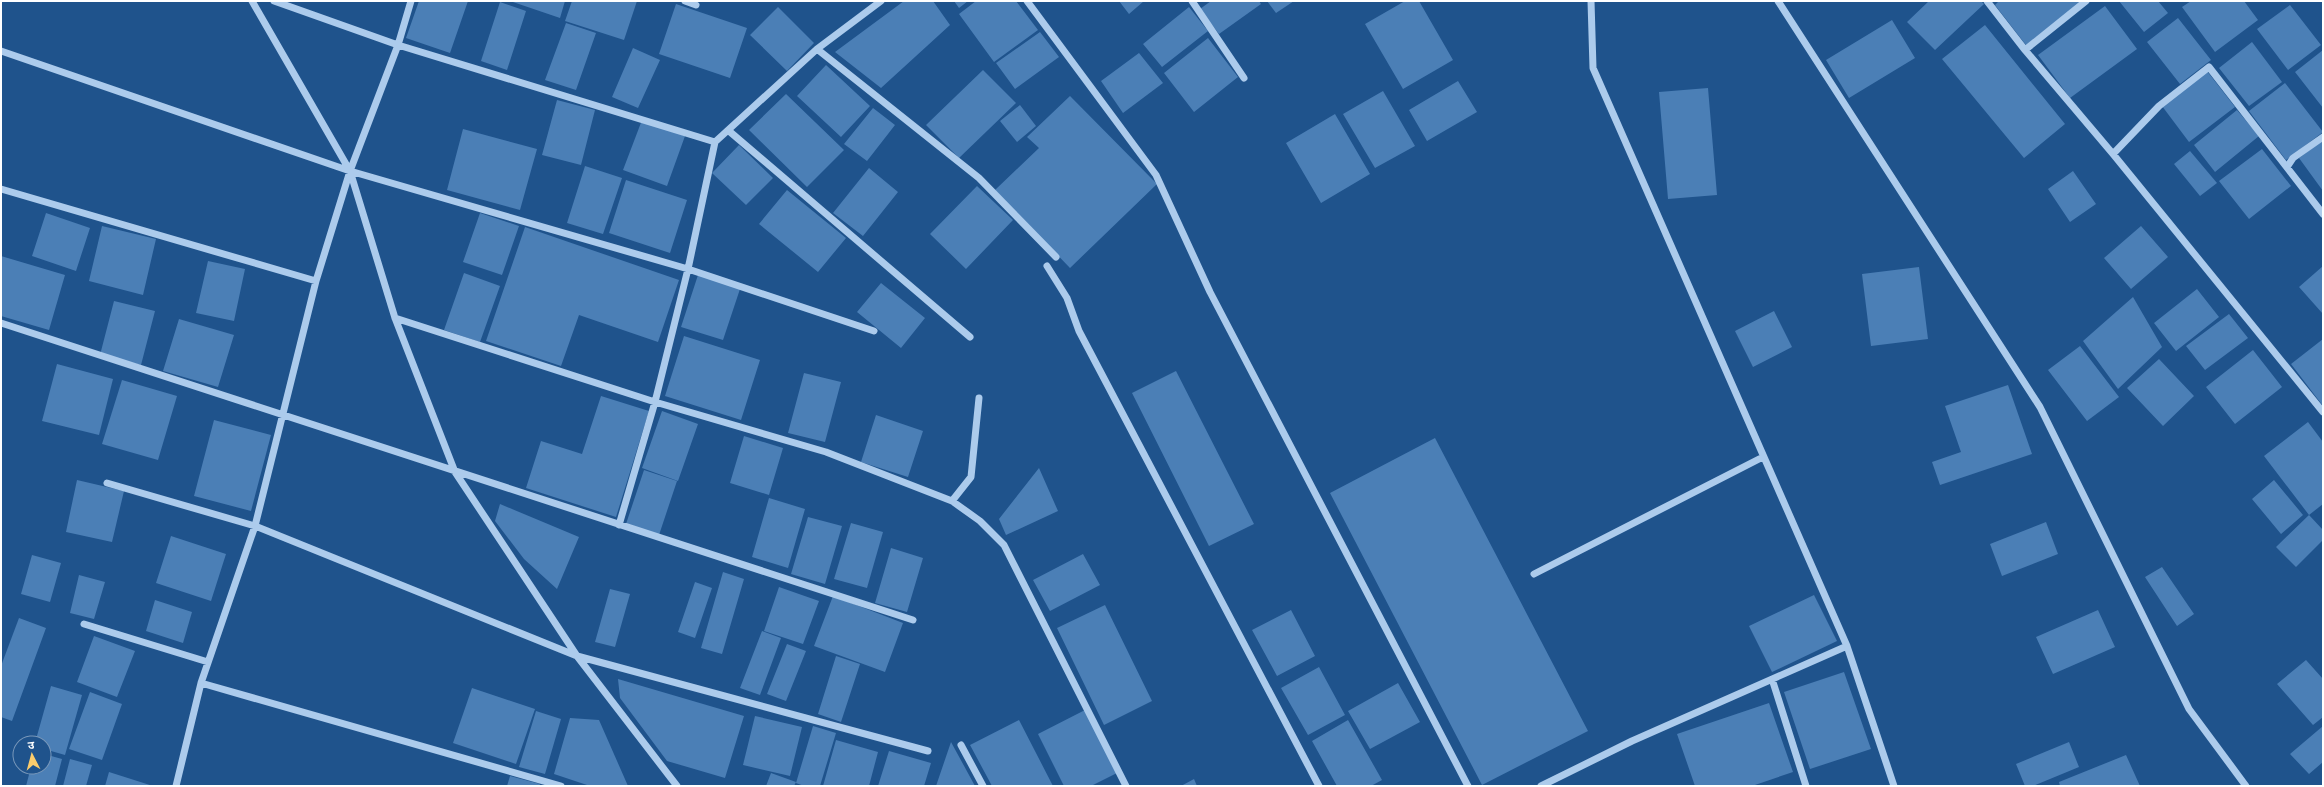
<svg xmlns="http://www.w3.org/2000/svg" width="2324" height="787" viewBox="0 0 2324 787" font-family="Arial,'Noto Sans Devanagari',sans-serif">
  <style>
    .building { fill: #4b7fb6 }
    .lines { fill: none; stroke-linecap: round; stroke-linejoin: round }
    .minor { stroke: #accbec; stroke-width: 7 }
  </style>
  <rect width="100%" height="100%" fill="#1f538c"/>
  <!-- building -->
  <path class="building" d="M419 1H468L450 53 406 38Z
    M510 1H565L560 18Z
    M572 1H637L624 40 565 21Z
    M904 1H933L950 25 881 88 835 52Z
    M954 1H968L959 8Z
    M976 1H1016L1038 30 994 62 959 14Z
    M1119 1H1144L1129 14Z
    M1211 1H1259L1261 4 1219 34 1200 9Z
    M1267 1H1294L1276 13Z
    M1405 1H1419L1453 60 1403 89 1365 24Z
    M1929 1H1981L1984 4 1935 50 1907 22Z
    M1999 1H2082L2026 45 1995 5Z
    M2119 1H2158L2168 13 2144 32Z
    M2191 1H2244L2258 20 2215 52 2182 7Z
    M500 2 526 11 507 70 481 61Z
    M676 4 747 28 730 78 659 54Z
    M2290 5 2321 45 2288 70 2257 29Z
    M2105 6 2137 49 2070 98 2038 55Z
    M778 7 814 43 787 71 750 35Z
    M1189 7 1208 31 1162 67 1143 44Z
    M2178 18 2211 60 2180 84 2147 42Z
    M1892 20 1915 58 1849 98 1826 60Z
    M566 23 596 33 576 90 545 80Z
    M1985 25 2065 124 2024 158 1942 59Z
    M1040 32 1059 57 1015 89 996 63Z
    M1208 38 1238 77 1194 112 1164 73Z
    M2252 42 2282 82 2249 106 2219 68Z
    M633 48 660 60 638 108 612 97Z
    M2323 50V108L2295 72Z
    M1139 53 1163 83 1123 113 1101 81Z
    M826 65 870 106 841 137 797 96Z
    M983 70 1016 103 959 158 926 125Z
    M2207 71 2235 107 2189 142 2162 106Z
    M1458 81 1477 112 1427 141 1409 110Z
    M2285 83 2323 132 2286 160 2249 111Z
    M1708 88 1717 195 1668 199 1659 92Z
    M1383 91 1415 146 1375 168 1343 114Z
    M786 94 844 150 807 187 749 130Z
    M1070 96 1157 184 1070 268 995 190 1039 148 1027 137Z
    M557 100 595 110 581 165 542 155Z
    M1020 105 1036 126 1017 142 1000 121Z
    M873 108 895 125 867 161 844 144Z
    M2237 110 2259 136 2215 172 2194 145Z
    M1335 114 1370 174 1321 203 1286 143Z
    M642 120 685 136 667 186 623 170Z
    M463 129 537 149 520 210 447 190Z
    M2323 140V191L2299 158Z
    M739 145 773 178 746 205 712 173Z
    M2262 149 2291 186 2249 219 2219 181Z
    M2190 151 2217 183 2200 196 2174 164Z
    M585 166 622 178 603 234 567 223Z
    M869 168 898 192 863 236 833 213Z
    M2073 171 2096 204 2070 222 2048 189Z
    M626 180 687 200 670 253 609 233Z
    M977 186 1013 220 966 269 930 234Z
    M787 190 846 238 818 272 759 224Z
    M46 213 90 228 76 271 32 256Z
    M480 213 519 226 502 275 463 262Z
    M102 226 156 239 143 295 89 281Z
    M2141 226 2168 257 2131 289 2104 258Z
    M525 227 679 280 658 342 579 315 561 366 486 341Z
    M1 256 65 275 49 330 1 316Z
    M208 261 245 269 234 321 196 313Z
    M2323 266V314L2299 287Z
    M1919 267 1928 339 1871 346 1862 274Z
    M464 273 500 286 480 342 444 330Z
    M698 275 740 289 723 340 681 327Z
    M881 283 925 318 901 348 857 312Z
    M2197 289 2219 317 2176 351 2154 323Z
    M2133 297 2162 347 2118 389 2083 341Z
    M114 301 155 311 141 365 100 355Z
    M1774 311 1792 347 1753 367 1735 331Z
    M2229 314 2248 338 2205 370 2186 346Z
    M179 319 234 335 218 387 163 371Z
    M684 336 760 360 741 420 665 396Z
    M2323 339V406L2291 364Z
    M2080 346 2119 397 2087 421 2048 370Z
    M2253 350 2282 387 2235 424 2206 387Z
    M2159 359 2194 396 2163 426 2127 388Z
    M57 364 113 379 99 435 42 421Z
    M1176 371 1254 524 1209 546 1132 393Z
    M804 373 841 382 825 442 788 433Z
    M122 380 177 396 158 460 102 444Z
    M2008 385 2032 454 1940 485 1932 462 1961 452 1945 406Z
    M601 396 649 411 616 517 526 488 541 441 582 454Z
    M662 411 698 424 678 481 642 468Z
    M876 415 923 431 908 477 861 462Z
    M214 420 271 435 251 511 194 496Z
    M2308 422 2323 442V504L2309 515 2323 530V540L2296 567 2276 547 2309 515 2264 456Z
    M744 436 783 448 769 495 730 483Z
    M1435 438 1588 731 1482 785 1330 493Z
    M1039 468 1058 511 1006 535 999 519Z
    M644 470 677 481 659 535 626 524Z
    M77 480 124 491 112 542 66 532Z
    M2274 480 2303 515 2281 534 2252 499Z
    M769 498 805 509 788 568 752 557Z
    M500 504 579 537 557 589 524 559 495 521Z
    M808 517 842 526 825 584 791 574Z
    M2046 522 2058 554 2002 576 1990 544Z
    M851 523 883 532 867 588 834 579Z
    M171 536 226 554 211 601 156 583Z
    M891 548 923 558 907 612 875 603Z
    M1083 554 1100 585 1050 611 1033 580Z
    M32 555 61 563 50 602 21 594Z
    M2162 567 2194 614 2177 626 2145 577Z
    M723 572 744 579 722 654 701 648Z
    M79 575 105 582 94 619 70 613Z
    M695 582 712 588 695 638 678 632Z
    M779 587 819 601 803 644 764 631Z
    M610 589 630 594 615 647 595 642Z
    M1814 595 1837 641 1772 672 1749 626Z
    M833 596 903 623 885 672 814 646Z
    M155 600 192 612 183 643 146 631Z
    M1105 605 1152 701 1104 725 1057 628Z
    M1291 610 1315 656 1277 676 1252 630Z
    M2098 610 2115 647 2053 674 2036 637Z
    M19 618 46 628 12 721 1 717V666Z
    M762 631 781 638 760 695 740 688Z
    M94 636 135 651 117 697 77 682Z
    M787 644 806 651 786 701 767 694Z
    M836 656 860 664 841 722 818 714Z
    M2306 660 2323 679V717L2313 725 2277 684Z
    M1319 667 1345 715 1308 735 1281 688Z
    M1844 672 1871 749 1810 769 1784 692Z
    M618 679 744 716 725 778 667 761 620 698Z
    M1398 683 1420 722 1370 749 1348 711Z
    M51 686 82 695 65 755 44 749V743H35Z
    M472 688 535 709 516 764 453 743Z
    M90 692 122 704 102 760 69 749Z
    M1769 703 1793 772 1752 786H1695L1677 734Z
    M1085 710 1117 773 1091 786H1064L1038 734Z
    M536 711 561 719 545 774 519 767Z
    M755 716 802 727 790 776 743 765Z
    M570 718 599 720 628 786H590L554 774Z
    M1019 720 1053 786H992L970 745Z
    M1348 720 1382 780 1371 786H1337L1312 741Z
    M813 726 836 733 820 786H804L796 783Z
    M2323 726V762L2309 774 2290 754Z
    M836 740 878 752 869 786H823Z
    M951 742 975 786H936Z
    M2069 742 2079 767 2033 786H2025L2016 764Z
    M889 751 931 763 924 786H878Z
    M44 754 62 759 55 786H26L31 767H44Z
    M2126 755 2140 786H2060L2059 782Z
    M70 759 92 765 86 786H63Z
    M109 772 153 786H105Z
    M771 773 796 782 794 786H766Z
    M510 776 540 784 539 786H507Z
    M1194 779 1197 786H1181Z"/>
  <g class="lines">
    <!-- minor -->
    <path class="minor" d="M252 1 350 171 395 318 455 472 577 656 677 786
      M274 1 398 45 715 142
      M685 1 696 5
      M1027 1 1156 175 1210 292 1468 786
      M1192 1 1244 78
      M1591 1 1593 68 1847 646 1894 786
      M1778 1 2040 407 2189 709 2246 786
      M1987 1 2025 50 2113 154 2323 412
      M817 49 979 178 1056 257
      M2025 50 2086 1
      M1 51 350 171 688 269 874 331
      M729 131 970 337
      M2113 154 2159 106 2209 67 2323 214
      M2287 167 2293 158 2323 137
      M1 189 316 281
      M1047 266 1067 298 1079 331 1319 786
      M395 318 655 402 826 452 952 501 980 521 1004 545 1126 786
      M1 323 913 620
      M107 483 255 526 577 656 928 751
      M952 501 971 477 979 398
      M619 525 655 402 688 269 715 142 817 49 881 1
      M1534 574 1763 457
      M84 624 208 662
      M1772 679 1806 786
      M201 683 561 786
      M961 745 983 786
      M176 786 201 683 255 526 316 281 350 171 398 45 411 1
      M1541 786 1632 741 1847 646"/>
  </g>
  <!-- border -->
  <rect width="2324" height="787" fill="none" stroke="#ffffff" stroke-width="4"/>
  <!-- north arrow -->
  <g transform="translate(32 755) rotate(354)"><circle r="19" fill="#1f538c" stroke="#7998ba"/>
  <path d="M0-3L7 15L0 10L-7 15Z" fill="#facc6c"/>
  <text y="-6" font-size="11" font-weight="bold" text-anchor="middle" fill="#ffffff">उ</text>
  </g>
</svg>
